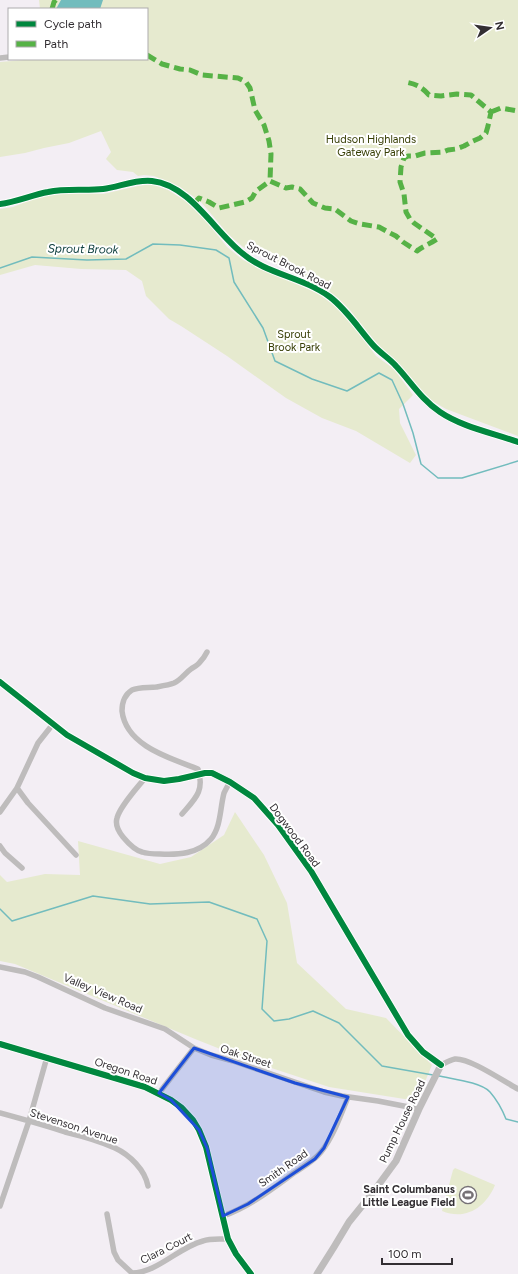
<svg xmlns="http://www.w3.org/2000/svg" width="518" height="1274" viewBox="0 0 518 1274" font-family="Figtree,sans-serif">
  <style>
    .green { fill: #e6eacf }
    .water { fill: #72bcbd }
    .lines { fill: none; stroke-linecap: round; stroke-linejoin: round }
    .stream { stroke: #72bcbd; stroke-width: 1.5 }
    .minor { stroke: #bebcbc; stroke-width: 5.5 }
    .tertiary { stroke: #bebcbc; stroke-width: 7 }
    .quiet { stroke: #56b246; stroke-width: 5; stroke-dasharray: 10 5; stroke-linecap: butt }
    .cycleway-casing { stroke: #fff; stroke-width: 8 }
    .cycleway { stroke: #00873e; stroke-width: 6 }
    .marked { fill: #1d4ed8; fill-opacity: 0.2; stroke: #1d4ed8; stroke-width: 3; stroke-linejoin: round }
    .labels { text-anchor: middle; stroke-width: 4; stroke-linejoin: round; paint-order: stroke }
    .park-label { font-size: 11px; fill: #373e05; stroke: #fff }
    .street-label { font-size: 11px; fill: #322e32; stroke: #fff }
    .poi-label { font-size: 11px; font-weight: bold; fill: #322e32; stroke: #fff; text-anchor: end }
    .water-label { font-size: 12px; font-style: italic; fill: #114141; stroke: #fff }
  </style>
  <rect width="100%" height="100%" fill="#f3eef4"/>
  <!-- green -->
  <path class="green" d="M39 0H518V436L446 409 432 401 425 395 396 361 382 349 368 333 350 310 338 298 313 279 273 263 243 247 228 234 201 202 180 187 154 176 144 175 138 176 133 172 117 170 106 159 111 152 101 131 69 143 44 148 25 153 0 157V62L36 59H147V9H40Z
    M152 184 168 190 187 202 203 217 227 247 243 260 319 294 344 313 376 356 394 369 413 395 399 409 400 423 416 455 410 463 356 431 322 418 286 398 227 356 181 326 169 319 146 296 142 281 126 270 81 269 35 265 0 275V209L13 207 33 199 53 194 75 192 103 194 138 186Z
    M235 812 264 855 287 903 297 963 346 1009 386 1018 432 1065 417 1101 329 1087 253 1062 195 1039 15 964 0 961V875L7 882 45 874 80 875 78 841 160 864 191 857 224 835Z
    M455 1168 495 1185C486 1207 466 1221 442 1211L453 1170Z"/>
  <!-- water -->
  <path class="water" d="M61 0H103L100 9H56Z"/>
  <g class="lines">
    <!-- stream -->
    <path class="stream" d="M0 268 32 257 87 260 126 259 153 244 180 245 216 250 229 258 234 282 263 328 275 361 312 379 347 391 379 373 392 380 403 404 413 433 421 464 438 478H462L518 461
      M0 909 12 921 93 896 150 904 209 902 257 919 267 941 262 1009 274 1021 289 1019 313 1011 339 1023 382 1066 433 1075
      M439 1076C452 1079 481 1082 490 1092 497 1100 502 1109 506 1119L518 1122"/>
    <!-- minor -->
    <path class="minor" d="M0 58 9 57
      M145 778C137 788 120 806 117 818 115 825 118 831 123 837 128 843 134 850 142 852 148 854 154 854 160 854 178 855 198 854 211 839 221 827 220 808 224 793 226 789 228 785 230 782
      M17 788 28 803 76 855
      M0 812 17 788 38 743 53 724
      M182 814C195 799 205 791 198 769 170 758 126 746 122 711 122 702 124 695 132 690 139 687 149 688 156 687 162 686 169 685 174 683 181 680 185 673 191 669 194 667 198 665 200 662 203 659 205 656 207 652
      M0 846 5 853 22 868
      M0 967 25 972 38 977 105 1008 165 1029 194 1048
      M441 1065C445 1063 450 1060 455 1059 470 1058 503 1081 518 1089
      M159 1093 194 1048 211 1055 233 1061 324 1092 342 1096 378 1101 419 1109
      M0 1113C22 1119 44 1125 65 1132 82 1136 100 1141 115 1148 130 1155 145 1170 148 1186
      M0 1206 29 1121 47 1057
      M107 1214 114 1252 118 1260 132 1273C157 1273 179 1247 203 1241 210 1238 220 1239 228 1239
      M223 1216C249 1207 272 1189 294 1173 303 1167 314 1161 321 1152 333 1137 341 1115 348 1097"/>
    <!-- tertiary -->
    <path class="tertiary" d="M0 204C16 202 32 195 48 192 66 188 85 191 103 189 119 187 136 179 152 181 190 185 214 231 242 253 266 274 303 277 330 297 347 310 359 329 373 345 380 353 389 358 396 366 411 382 421 399 440 412 462 427 493 433 518 442
      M0 682 67 735 133 773 145 778 164 781 179 779 205 773H212L230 782 254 798 278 825 311 871 408 1035 423 1052 441 1065 419 1109 396 1161 374 1191 349 1222 334 1247 317 1274
      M0 1044 145 1087 171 1100 182 1108 193 1120 199 1130 206 1147 228 1239 236 1254 251 1274"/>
    <!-- quiet -->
    <path class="quiet" d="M52 9 54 2 56 0
      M147 55 162 64 180 69 190 70 202 75 238 78 246 82 250 88 255 110 264 125 269 141 271 154 270 181
      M491 112 501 108 518 111
      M194 203 199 198 209 202 219 208 245 202 252 198 256 191 270 181 286 188 292 187 300 189 313 203 325 208 335 209 351 221 360 224 379 227 388 232 396 236 403 242 417 251C423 246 430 244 437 239L414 223 410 219 406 212 404 194 400 182 401 167 404 158 408 156H415L425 153 443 152 448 150 456 149 464 146 473 141 480 138 486 133 488 126 491 112 471 95 457 94 441 96 429 95C422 87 416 84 405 82"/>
    <!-- cycleway casing -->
    <g class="cycleway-casing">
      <path id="cycleway" d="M0 204C16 202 32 195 48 192 66 188 85 191 103 189 119 187 136 179 152 181 190 185 214 231 242 253 266 274 303 277 330 297 347 310 359 329 373 345 380 353 389 358 396 366 411 382 421 399 440 412 462 427 493 433 518 442
        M0 682 67 735 133 773 145 778 164 781 179 779 205 773H212L230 782 254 798 278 825 311 871 408 1035 423 1052 441 1065
        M0 1044 145 1087 171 1100 182 1108 193 1120 199 1130 206 1147 228 1239 236 1254 251 1274"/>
    </g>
    <!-- cycleway -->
    <use href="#cycleway" class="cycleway"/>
  </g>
  <!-- marked area -->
  <path class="marked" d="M194 1048 295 1083 348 1097 324 1148 315 1159 248 1204 223 1216 207 1148 199 1130 171 1100 159 1093Z"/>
  <!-- icons -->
  <defs>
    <g id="stadium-ring" transform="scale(0.9)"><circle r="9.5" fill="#fff" stroke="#767176" stroke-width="1.5"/><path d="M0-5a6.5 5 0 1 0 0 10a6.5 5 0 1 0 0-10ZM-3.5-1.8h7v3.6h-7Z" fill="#767176"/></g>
  </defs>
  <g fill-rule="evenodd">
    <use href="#stadium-ring" x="468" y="1195"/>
  </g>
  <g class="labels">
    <!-- park labels -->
    <g class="park-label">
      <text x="371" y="143">Hudson Highlands<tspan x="371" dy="13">Gateway Park</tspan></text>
      <text x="294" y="338">Sprout<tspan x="294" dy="13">Brook Park</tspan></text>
    </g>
    <!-- street labels -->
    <g class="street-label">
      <text transform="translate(289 265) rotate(27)" y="4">Sprout Brook Road</text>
      <text transform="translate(295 835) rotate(53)" y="4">Dogwood Road</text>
      <text transform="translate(103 993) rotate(23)" y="4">Valley View Road</text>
      <text transform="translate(246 1056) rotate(18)" y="4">Oak Street</text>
      <text transform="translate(126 1071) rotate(18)" y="4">Oregon Road</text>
      <text transform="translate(402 1121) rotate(-64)" y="4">Pump House Road</text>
      <text transform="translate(74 1126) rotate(18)" y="4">Stevenson Avenue</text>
      <text transform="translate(283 1168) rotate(-35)" y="4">Smith Road</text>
      <text transform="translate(166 1248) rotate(-27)" y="4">Clara Court</text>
    </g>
    <!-- poi labels -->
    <g class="poi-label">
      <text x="455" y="1193">Saint Columbanus<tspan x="455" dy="13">Little League Field</tspan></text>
    </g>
    <!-- water labels -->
    <g class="water-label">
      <text transform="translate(83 249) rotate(1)" y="4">Sprout Brook</text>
    </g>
  </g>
  <!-- legend -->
  <rect x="8" y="8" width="140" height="52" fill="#ffffff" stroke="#adabad"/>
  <rect x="16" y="21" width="20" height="6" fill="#00873e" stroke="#adabad"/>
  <text x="44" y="28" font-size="12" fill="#322e32">Cycle path</text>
  <rect x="16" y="41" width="20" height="6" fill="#56b246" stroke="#adabad"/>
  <text x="44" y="48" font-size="12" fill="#322e32">Path</text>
  <!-- north arrow -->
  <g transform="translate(490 28) rotate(77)" stroke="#ffffff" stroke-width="3" paint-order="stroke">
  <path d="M0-3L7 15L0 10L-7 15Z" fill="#322e32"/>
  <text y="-6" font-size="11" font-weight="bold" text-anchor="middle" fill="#322e32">N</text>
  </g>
  <!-- scale -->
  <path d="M382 1258v6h70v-6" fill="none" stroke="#322e32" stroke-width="2"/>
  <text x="388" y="1258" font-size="12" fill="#322e32" stroke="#ffffff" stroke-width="3" paint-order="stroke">100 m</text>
</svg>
